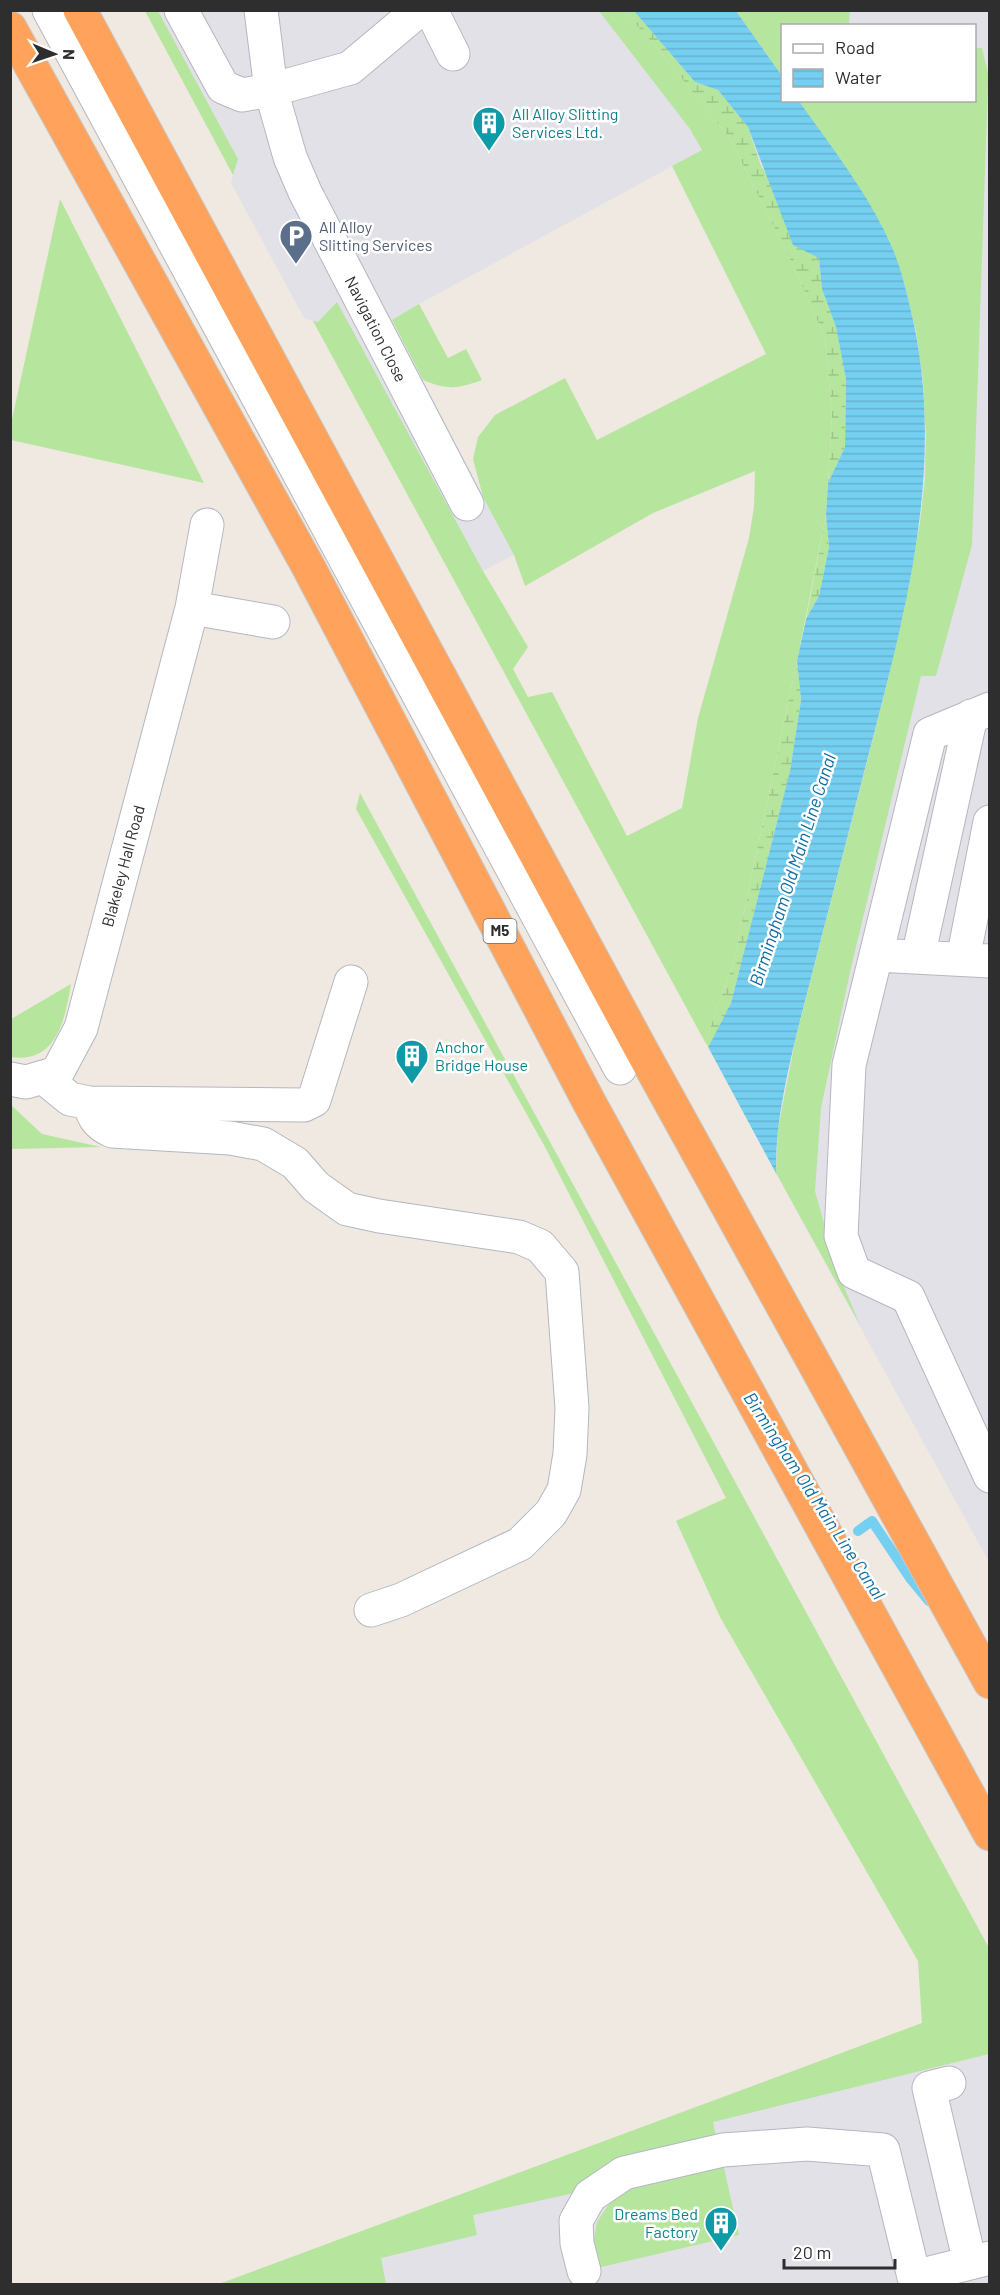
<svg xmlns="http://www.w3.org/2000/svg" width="1000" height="2295" viewBox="0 0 1000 2295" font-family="Barlow,sans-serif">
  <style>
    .industrial { fill: #e3e1e8; fill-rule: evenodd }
    .grass { fill: #b6e59e }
    .wetland { fill: url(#wetland-marsh) }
    .water { fill: url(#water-rules) }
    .pier { fill: #efe9e1 }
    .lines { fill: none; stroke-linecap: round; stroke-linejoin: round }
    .stream { stroke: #75cff0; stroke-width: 10 }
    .minor-casing { stroke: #b4b7c1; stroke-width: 35 }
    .highway-casing { stroke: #c9c9c9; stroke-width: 35 }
    .minor { stroke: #fff; stroke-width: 33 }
    .highway { stroke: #ffa35c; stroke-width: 33 }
    .labels { text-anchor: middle; stroke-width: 5; stroke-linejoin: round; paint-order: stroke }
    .shield { fill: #fff; stroke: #6d6d6d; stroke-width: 1.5 }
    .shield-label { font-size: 15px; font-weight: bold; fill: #2e2e2e }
    .culture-label { font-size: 16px; fill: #0d838f; stroke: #fff; text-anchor: start }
    .service-label { font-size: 16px; fill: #4e5e75; stroke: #fff; text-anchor: start }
    .street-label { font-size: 16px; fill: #2e2e2e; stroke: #fff }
    .water-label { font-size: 18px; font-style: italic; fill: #0d6fa3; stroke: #fff }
  </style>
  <defs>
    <pattern id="wetland-marsh" width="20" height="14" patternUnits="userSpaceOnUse" patternTransform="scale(1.5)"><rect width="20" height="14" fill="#b6e59e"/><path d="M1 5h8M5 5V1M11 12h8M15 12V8" fill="none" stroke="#9dc588"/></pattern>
    <pattern id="water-rules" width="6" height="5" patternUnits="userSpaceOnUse" patternTransform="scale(1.5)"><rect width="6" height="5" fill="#75cff0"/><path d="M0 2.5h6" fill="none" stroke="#66b2ce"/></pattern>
  </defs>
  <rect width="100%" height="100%" fill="#efe9e1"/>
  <!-- industrial -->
  <path class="industrial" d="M146 11H989V1562L790 1199 737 1098 890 472 702 150 419 304 392 321 514 555 466 580 313 321 304 318 231 183 233 175ZM782 26H974V100H782Z
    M989 1999V2284H219Z"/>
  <!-- grass -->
  <path class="grass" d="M145 11H158L238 159 233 175Z
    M599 11H623L652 42 729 137 794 267 825 338 832 416 826 515 797 661 733 964 705 1042 313 321 318 322 337 302 483 571 528 647 513 669 528 697 552 692 627 836 682 808 698 718 749 538 754 507 755 471 653 513 525 586 514 555 483 497 473 459 478 437 495 415 565 378 597 440 766 354 672 166 702 150 690 129Z
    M736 11H850L849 25 782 26V76Z
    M975 48H982L989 77 990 84 988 85 972 545 936 676H921L851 968 821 1108 815 1191 837 1270 860 1325 776 1173 778 1129 796 1037 882 704 903 615 920 523 925 479 926 437 923 381 916 331 903 279 891 245 872 209 799 101 974 100Z
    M60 199 204 483 11 440V424Z
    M419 304 448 358 466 349 482 380C457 389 448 390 423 380L392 320Z
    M360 793 989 1948V2054L713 2122 717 2142 579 2192 473 2215 477 2235 381 2258 386 2284H219L922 2023 918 1961 720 1617 676 1521 726 1498 545 1147 356 809Z
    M71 984C65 1019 57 1064 11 1057V1019Z
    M10 1104 42 1134 101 1147 11 1149Z
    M722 2159 739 2235 597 2268 593 2245 597 2222 618 2190Z"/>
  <!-- wetland -->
  <path class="wetland" d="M623 11H634L695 82 718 90 748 127 761 166 819 257 822 289 836 327 846 379 845 447 828 483 832 416 825 338 794 267 729 137 652 42Z
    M826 515 829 547 819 596 806 619Z
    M797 661 801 700 790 771 731 1003 709 1048 705 1042 733 964Z"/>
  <!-- water -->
  <path class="water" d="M634 11H736L782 76V100L799 101C831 147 868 193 891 245 900 265 905 286 910 307 947 458 908 603 870 749 851 823 832 897 813 970 800 1021 784 1078 778 1130 768 1222 799 1314 822 1402 845 1489 868 1576 891 1662L708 1048 731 1003 790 771 801 700 797 661 806 619 819 596 829 547 826 515 828 483 845 447 846 379 836 327 822 289 819 258 793 245 748 127 718 90 695 82Z"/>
  <!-- pier -->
  <path class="pier" d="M707 1045 779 1179 793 1281 831 1418 868 1518 910 1584 990 1666V1747L889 1665 882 1656 837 1591 769 1470 707 1366 679 1285 677 1212 681 1117Z"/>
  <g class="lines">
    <!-- stream -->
    <path class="stream" d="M858 1531 872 1521 910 1578 929 1601"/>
    <!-- minor casing -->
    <g class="minor-casing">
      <path id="minor" d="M49 10 620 1068
        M181 10 223 87 242 95 271 90 350 68 419 10
        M261 10 271 90 290 157 305 192 467 504
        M431 10 453 54
        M192 608 273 622
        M876 955 930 734 990 709
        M918 957 971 716
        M963 959 990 822
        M990 961 876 955 849 1065 841 1236 854 1272 908 1297 990 1476
        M43 1077 70 1099 89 1103 304 1105 314 1100 351 982
        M10 1079 26 1082 57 1073 81 1028 192 608 207 525
        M89 1103C94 1118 97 1124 112 1131L230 1138 263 1144 295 1163 316 1187 347 1209 379 1216 519 1237 540 1246 562 1272 572 1408 570 1454 564 1490 551 1513 520 1544 401 1600 371 1610
        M949 2083 929 2088 970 2263
        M584 2271 577 2243 576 2221 590 2196 624 2173 723 2150 807 2144 883 2150 914 2277
        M916 2284 914 2277 990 2258"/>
    </g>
    <!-- highway casing -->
    <g class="highway-casing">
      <path id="highway" d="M80 10 642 1051 990 1682
        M10 28 309 568 588 1100 990 1834"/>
    </g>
    <!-- minor -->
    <use href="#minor" class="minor"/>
    <!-- highway -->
    <use href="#highway" class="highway"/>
  </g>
  <!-- icons -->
  <defs>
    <g id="building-pin" transform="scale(1.725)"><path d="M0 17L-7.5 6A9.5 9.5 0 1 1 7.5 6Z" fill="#0f9aa8" stroke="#fff"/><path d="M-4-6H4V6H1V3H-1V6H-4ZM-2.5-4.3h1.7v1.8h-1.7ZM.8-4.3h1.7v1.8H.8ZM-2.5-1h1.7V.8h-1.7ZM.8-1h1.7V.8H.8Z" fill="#fff"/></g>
    <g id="parking-pin" transform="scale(1.725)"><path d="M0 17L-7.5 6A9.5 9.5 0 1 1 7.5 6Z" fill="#5c6f8a" stroke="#fff"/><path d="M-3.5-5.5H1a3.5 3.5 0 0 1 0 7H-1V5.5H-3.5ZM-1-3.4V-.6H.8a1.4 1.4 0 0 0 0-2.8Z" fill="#fff"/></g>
  </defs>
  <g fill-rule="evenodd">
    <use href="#building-pin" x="489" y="123"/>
    <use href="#parking-pin" x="296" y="236"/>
    <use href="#building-pin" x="412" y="1056"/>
    <use href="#building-pin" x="721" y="2223"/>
  </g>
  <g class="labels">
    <!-- shield labels -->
    <rect class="shield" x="483.5" y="919" width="33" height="24" rx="4.5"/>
    <g class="shield-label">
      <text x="500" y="936">M5</text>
    </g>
    <!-- culture labels -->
    <g class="culture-label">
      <text x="512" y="120">All Alloy Slitting<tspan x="512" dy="18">Services Ltd.</tspan></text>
      <text x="435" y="1053">Anchor<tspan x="435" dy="18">Bridge House</tspan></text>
      <text x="698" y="2220" text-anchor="end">Dreams Bed<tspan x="698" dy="18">Factory</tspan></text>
    </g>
    <!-- service labels -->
    <g class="service-label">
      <text x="319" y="233">All Alloy<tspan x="319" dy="18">Slitting Services</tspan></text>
    </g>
    <!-- street labels -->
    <g class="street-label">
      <text transform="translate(376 329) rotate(63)" y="6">Navigation Close</text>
      <text transform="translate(123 866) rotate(-75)" y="6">Blakeley Hall Road</text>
    </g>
    <!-- water labels -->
    <g class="water-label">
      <text transform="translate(793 870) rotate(-72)" y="6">Birmingham Old Main Line Canal</text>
      <text transform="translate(814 1496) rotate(57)" y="6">Birmingham Old Main Line Canal</text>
    </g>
  </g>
  <!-- border -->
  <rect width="1000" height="2295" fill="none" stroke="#2e2e2e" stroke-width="24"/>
  <!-- legend -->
  <rect x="781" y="24" width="195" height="78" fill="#ffffff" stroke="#ababab" stroke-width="1.5"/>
  <rect x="793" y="44" width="30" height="9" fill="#ffffff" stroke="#ababab" stroke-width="1.5"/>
  <text x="835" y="54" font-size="18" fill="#2e2e2e">Road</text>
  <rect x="793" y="69" width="30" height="18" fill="url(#water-rules)" stroke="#ababab" stroke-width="1.5"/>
  <text x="835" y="84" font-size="18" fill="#2e2e2e">Water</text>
  <!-- north arrow -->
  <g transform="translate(54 54) rotate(92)" stroke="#ffffff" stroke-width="4.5" paint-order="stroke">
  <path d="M0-4.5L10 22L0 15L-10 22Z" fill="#2e2e2e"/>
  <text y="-9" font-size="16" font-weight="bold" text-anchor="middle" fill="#2e2e2e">N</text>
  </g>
  <!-- scale -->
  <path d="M784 2259v9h111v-9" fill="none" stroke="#2e2e2e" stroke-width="3"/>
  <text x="793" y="2259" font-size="18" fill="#2e2e2e" stroke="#ffffff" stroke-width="4.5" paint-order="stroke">20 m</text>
</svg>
